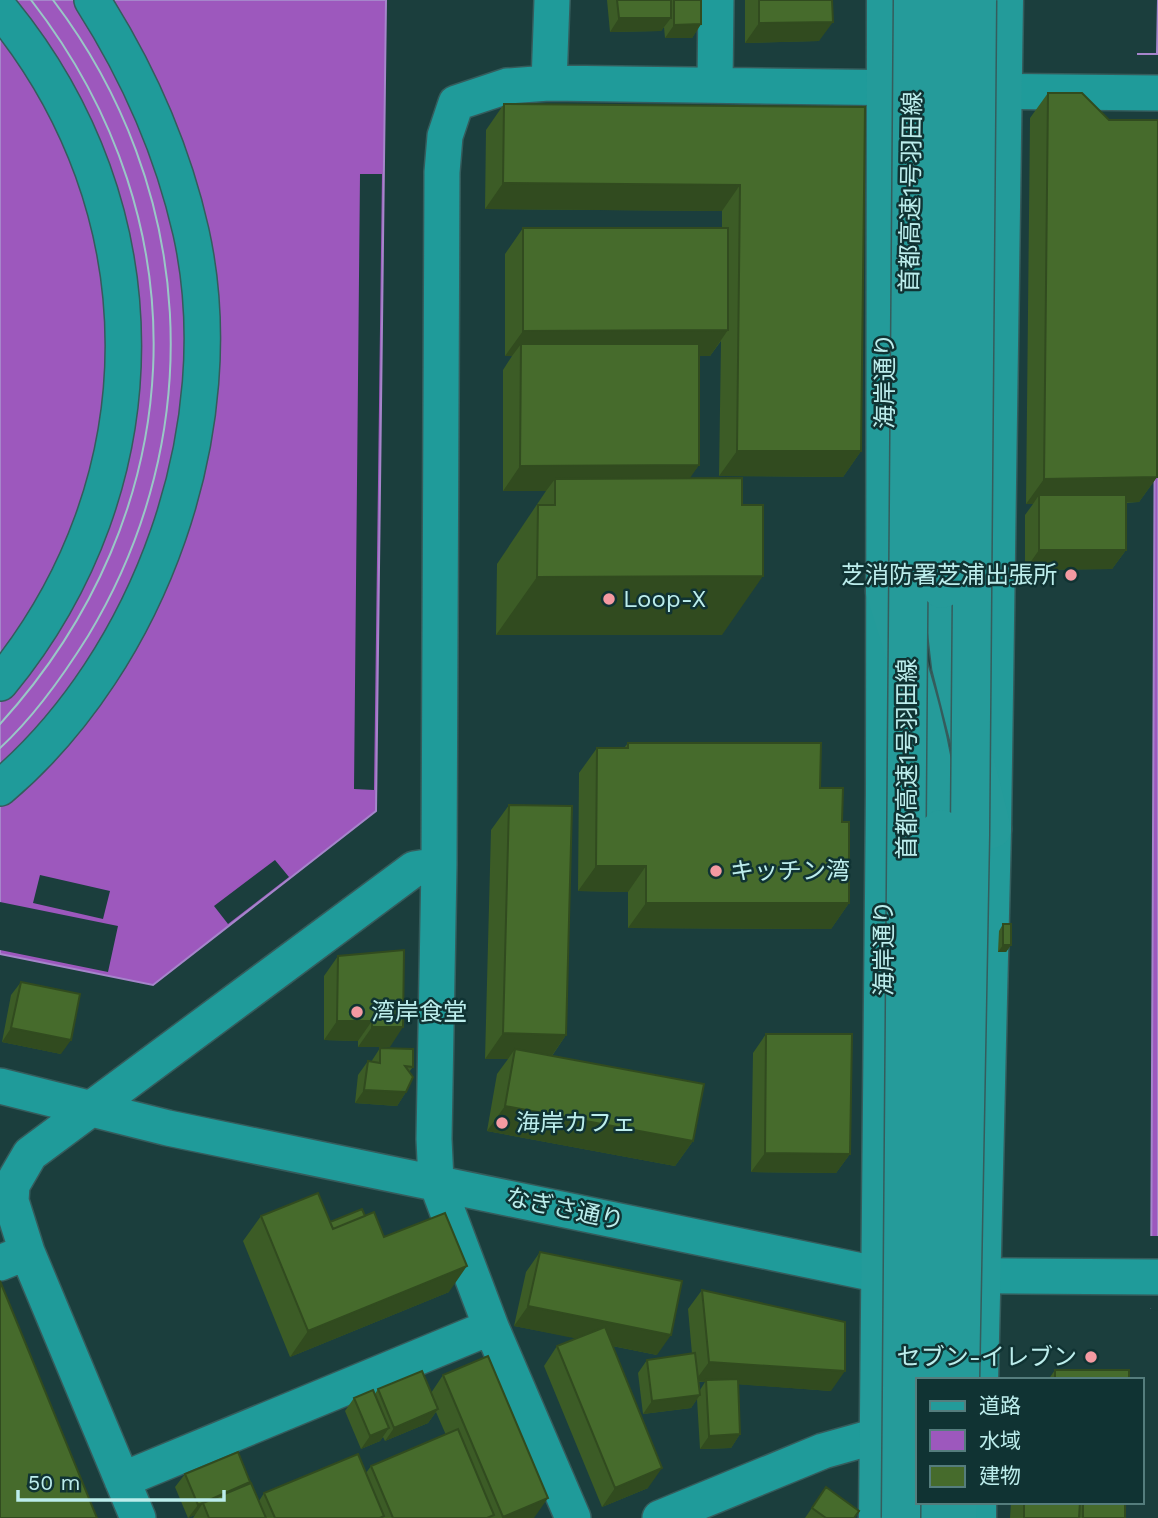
<svg xmlns="http://www.w3.org/2000/svg" width="1158" height="1518" viewBox="0 0 1158 1518" font-family="'Work Sans','Noto Sans JP',sans-serif">
  <style>
    .water { fill: #9d58bd; stroke: #a685cb; stroke-width: 2 }
    .pier { fill: #1b3e3d }
    .lines { fill: none; stroke-linecap: round; stroke-linejoin: round }
    .minor-casing { stroke: #355c5c; stroke-width: 38 }
    .major-casing { stroke: #355c5c; stroke-width: 41 }
    .highway-casing { stroke: #355c5c; stroke-width: 41 }
    .minor { stroke: #1f9b9a; stroke-width: 35 }
    .major { stroke: #239b9a; stroke-width: 38 }
    .highway { stroke: #259b9a; stroke-width: 38 }
    .tram { stroke: #99c7c6; stroke-width: 2 }
    .highway-bridge-casing { stroke: #355c5c; stroke-width: 41; stroke-linecap: butt }
    .highway-bridge { stroke: #259b9a; stroke-width: 38 }
    .wall { fill: #3c5c26; fill-rule: evenodd }
    .shaded-wall { fill: #314b1f }
    .building { fill: #466b2c; stroke: #314b1f; stroke-width: 2 }
    .poi-dot { fill: #f49aa2; stroke: #103333; stroke-width: 2.5 }
    .labels { text-anchor: middle; stroke-width: 5; stroke-linejoin: round; paint-order: stroke }
    .street-label { font-size: 24px; fill: #bcedec; stroke: #103333 }
    .poi-label { font-size: 24px; fill: #bcedec; stroke: #103333; text-anchor: start }
  </style>
  <rect width="100%" height="100%" fill="#1b3e3d"/>
  <!-- water -->
  <path class="water" d="M0 0H386L376 811 153 985 0 954Z
    M1158 0V1308H1151L1156 137 1138 136V54H1157Z"/>
  <!-- pier -->
  <path class="pier" d="M1135 55H1158V130H1135Z
    M360 174H382L374 790 354 789Z
    M275 860 289 877 228 924 214 906Z
    M40 875 110 891 103 919 33 903Z
    M0 902 118 926 108 972 0 950Z
    M1148 1236H1158V1311L1148 1308Z"/>
  <g class="lines">
    <!-- minor casing -->
    <g class="minor-casing">
      <path id="minor" d="M0 9C165 209 164 483 0 683
        M549 83 552 0
        M715 84 716 0
        M976 91 1158 93
        M0 788C151 660 234 426 191 232 172 148 138 72 92 0
        M439 865 434 1139 436 1181 491 1327 573 1518
        M0 1086 168 1128 881 1275 1158 1277
        M0 1263 27 1252
        M122 1480 491 1327
        M138 1518 27 1252 11 1201 12 1185 30 1154 414 869 439 865 442 172 445 136 456 103 507 86 549 83 913 88
        M660 1518 823 1451 905 1428"/>
    </g>
    <!-- major casing -->
    <g class="major-casing">
      <path id="major" d="M979 1380 992 829 1004 0
        M878 1518 885 793 886 0
        M977 1518V1502"/>
    </g>
    <!-- highway casing -->
    <g class="highway-casing">
      <path id="highway" d="M942 589 951 666 992 829
        M885 591C910 670 935 746 941 829
        M930 1518V1502
        M957 1518 958 1502"/>
    </g>
    <!-- minor -->
    <use href="#minor" class="minor"/>
    <!-- major -->
    <use href="#major" class="major"/>
    <!-- highway -->
    <use href="#highway" class="highway"/>
    <!-- tram -->
    <path class="tram" d="M0 724C192 513 206 225 31 0
      M0 748C35 716 63 676 88 636 210 434 196 188 53 0"/>
    <!-- highway-bridge casing -->
    <g class="highway-bridge-casing">
      <path id="highway-bridge" d="M942 589 946 0
        M932 1380 941 829
        M960 1380 970 835 977 0
        M901 1518 913 0"/>
    </g>
    <!-- highway-bridge -->
    <use href="#highway-bridge" class="highway-bridge"/>
  </g>
  <!-- wall -->
  <path class="wall" d="M607 0H701V24L692 38H665L664 27 661 31 610 32Z
    M745 0H832L819 41 745 43Z
    M1048 93 1157 477 1139 502 1126 503V550L1112 569 1025 570V515L1033 504H1026L1030 118Z
    M504 104 865 107 861 451 843 477 719 476 721 341 710 356H699V465L689 478 722 635H496L497 564 546 491H503V370L512 356H505V254L523 228H722V211L485 209 486 130Z
    M628 743 820 788 842 822 849 903 831 929 628 928V892L578 891 579 773 597 748H624Z
    M509 805 566 1035 552 1056 693 1141 675 1166 487 1131 497 1074 508 1059H485L491 830Z
    M1003 924 1011 945 1006 952H998L999 931Z
    M338 956 390 1047H358V1041L324 1040V976Z
    M21 982 61 1054 2 1042 11 995Z
    M766 1034 850 1154 836 1173 751 1172 753 1053Z
    M380 1048 413 1067 409 1072 406 1092 397 1106 355 1103 358 1075 368 1061 371 1062Z
    M261 1216 330 1222 365 1216 384 1237 449 1292 290 1357 243 1241Z
    M540 1252 657 1355 612 1346 648 1488 602 1507 544 1366 557 1346 577 1338 514 1326 526 1272Z
    M702 1290 831 1391 738 1384 740 1434 731 1448 700 1449 697 1399 691 1408 643 1414 638 1373 647 1360 692 1354 688 1309ZM698 1382H705L700 1390Z
    M1055 1370 1129 1380H1048Z
    M443 1375 534 1518H193L195 1515 188 1518 175 1487 185 1474 249 1484 259 1501 264 1493 366 1473 371 1466 446 1435 436 1412 428 1423 385 1441 383 1437 380 1441 361 1449 345 1411 354 1398 375 1394 378 1389 431 1393Z
    M826 1487 854 1518H805Z
    M1011 1502H1125V1518H1010Z"/>
  <!-- shaded-wall -->
  <path class="shaded-wall" d="M619 18H671L661 31 610 32Z
    M833 22 819 41 745 43 759 23Z
    M701 24 692 38H665L674 25Z
    M503 183 740 185 722 211 485 209Z
    M728 330 710 356H521V344L512 356H505L523 331Z
    M737 451H861L843 477 719 476Z
    M699 465 681 491 555 479 546 491H503L520 466Z
    M1157 477 1139 502 1039 504V495L1033 504H1026L1044 479Z
    M1039 550H1126L1112 569 1025 570Z
    M763 576 722 635H496L537 577Z
    M596 866H646L628 892 578 891Z
    M646 903H849L831 929 628 928Z
    M1003 945H1011L1006 952H998Z
    M337 1021H372L358 1041 324 1040Z
    M372 1027H403L390 1047H358Z
    M11 1028 71 1040 61 1054 2 1042Z
    M503 1033 566 1035 548 1061 515 1049 508 1059H485Z
    M364 1090 406 1092 397 1106 355 1103Z
    M505 1106 693 1141 675 1166 487 1131Z
    M765 1153 850 1154 836 1173 751 1172Z
    M467 1266 449 1292 290 1357 308 1331Z
    M528 1306 671 1335 657 1355 514 1326Z
    M709 1362 845 1371 831 1391 706 1382V1380L705 1382 695 1381Z
    M700 1395 691 1408 643 1414 652 1401Z
    M438 1409 428 1423 385 1441 394 1428Z
    M389 1428 380 1441 361 1449 370 1436Z
    M740 1434 731 1448 700 1449 709 1436Z
    M662 1468 648 1488 602 1507 615 1488Z
    M250 1482 241 1496 203 1503 195 1515 188 1518 198 1505Z
    M548 1498 534 1518H502L503 1517Z"/>
  <!-- building -->
  <path class="building" d="M617 0H671V18H619Z
    M674 0H701V24L674 25Z
    M759 0H832L833 22 759 23Z
    M1048 93H1082L1109 120H1158L1157 477 1044 479Z
    M504 104 865 107 861 451H737L740 185 503 183Z
    M523 228H728V330L523 331Z
    M521 344H699V465L520 466Z
    M742 478V505H763V576L537 577 538 505H555V479Z
    M1039 495H1126V550H1039Z
    M628 743H821L820 788H843L842 822H849V903H646V866H596L597 748H628Z
    M509 805 572 806 566 1035 503 1033Z
    M1003 924H1011V945H1003Z
    M404 950 403 1027H372V1021H337L338 956Z
    M21 982 80 994 71 1040 11 1028Z
    M766 1034H852L850 1154 765 1153Z
    M380 1048 413 1049V1067L405 1066 413 1077 406 1092 364 1090 368 1061 380 1063Z
    M515 1049 704 1084 693 1141 505 1106Z
    M318 1193 333 1229 374 1212 384 1237 445 1213 467 1266 308 1331 261 1216Z
    M362 1209 365 1216 333 1229 330 1222Z
    M540 1252 682 1281 671 1335 528 1306Z
    M0 1281 97 1518H0Z
    M702 1290 845 1322V1371L709 1362Z
    M605 1327 662 1468 615 1488 557 1346Z
    M695 1353 700 1395 652 1401 647 1360Z
    M488 1356 548 1498 503 1517 443 1375Z
    M1055 1370H1129V1380H1055Z
    M422 1371 438 1409 394 1428 378 1389Z
    M738 1379 740 1434 709 1436 706 1380Z
    M373 1390 389 1428 370 1436 354 1398Z
    M458 1429 494 1515 487 1518H393L371 1466Z
    M238 1452 250 1482 198 1505 185 1474Z
    M358 1454 384 1516 380 1518H275L264 1493Z
    M251 1483 266 1518H209L203 1503Z
    M826 1487 859 1511 854 1518H826L812 1508Z
    M1024 1502H1080L1079 1518H1024Z
    M1083 1502H1125V1518H1083Z"/>
  <!-- markers -->
  <g class="poi-dot">
    <circle cx="1071" cy="575" r="7"/>
    <circle cx="609" cy="599" r="7"/>
    <circle cx="716" cy="871" r="7"/>
    <circle cx="357" cy="1012" r="7"/>
    <circle cx="502" cy="1123" r="7"/>
    <circle cx="1091" cy="1357" r="7"/>
  </g>
  <g class="labels">
    <!-- street labels -->
    <g class="street-label">
      <text transform="translate(911 192) rotate(-89)" y="8">首都高速1号羽田線</text>
      <text transform="translate(885 381) rotate(-90)" y="8">海岸通り</text>
      <text transform="translate(907 759) rotate(-90)" y="8">首都高速1号羽田線</text>
      <text transform="translate(884 948) rotate(-90)" y="8">海岸通り</text>
      <text transform="translate(565 1209) rotate(12)" y="8">なぎさ通り</text>
    </g>
    <!-- poi labels -->
    <g class="poi-label">
      <text x="1057" y="583" text-anchor="end">芝消防署芝浦出張所</text>
      <text x="623" y="607">Loop-X</text>
      <text x="730" y="879">キッチン湾</text>
      <text x="371" y="1020">湾岸食堂</text>
      <text x="516" y="1131">海岸カフェ</text>
      <text x="1077" y="1365" text-anchor="end">セブン-イレブン</text>
    </g>
  </g>
  <!-- legend -->
  <rect x="916" y="1378" width="228" height="126" fill="#103333" stroke="#557d7d" stroke-width="2"/>
  <rect x="930" y="1401" width="35" height="10" fill="#239b9a" stroke="#557d7d" stroke-width="2"/>
  <text x="979" y="1413" font-size="21" fill="#bcedec">道路</text>
  <rect x="930" y="1430" width="35" height="21" fill="#9d58bd" stroke="#557d7d" stroke-width="2"/>
  <text x="979" y="1448" font-size="21" fill="#bcedec">水域</text>
  <rect x="930" y="1466" width="35" height="21" fill="#466b2c" stroke="#557d7d" stroke-width="2"/>
  <text x="979" y="1483" font-size="21" fill="#bcedec">建物</text>
  <!-- scale -->
  <path d="M18 1490v10h206v-10" fill="none" stroke="#bcedec" stroke-width="3.5"/>
  <text x="28" y="1490" font-size="21" fill="#bcedec" stroke="#103333" stroke-width="5" paint-order="stroke">50 m</text>
</svg>
